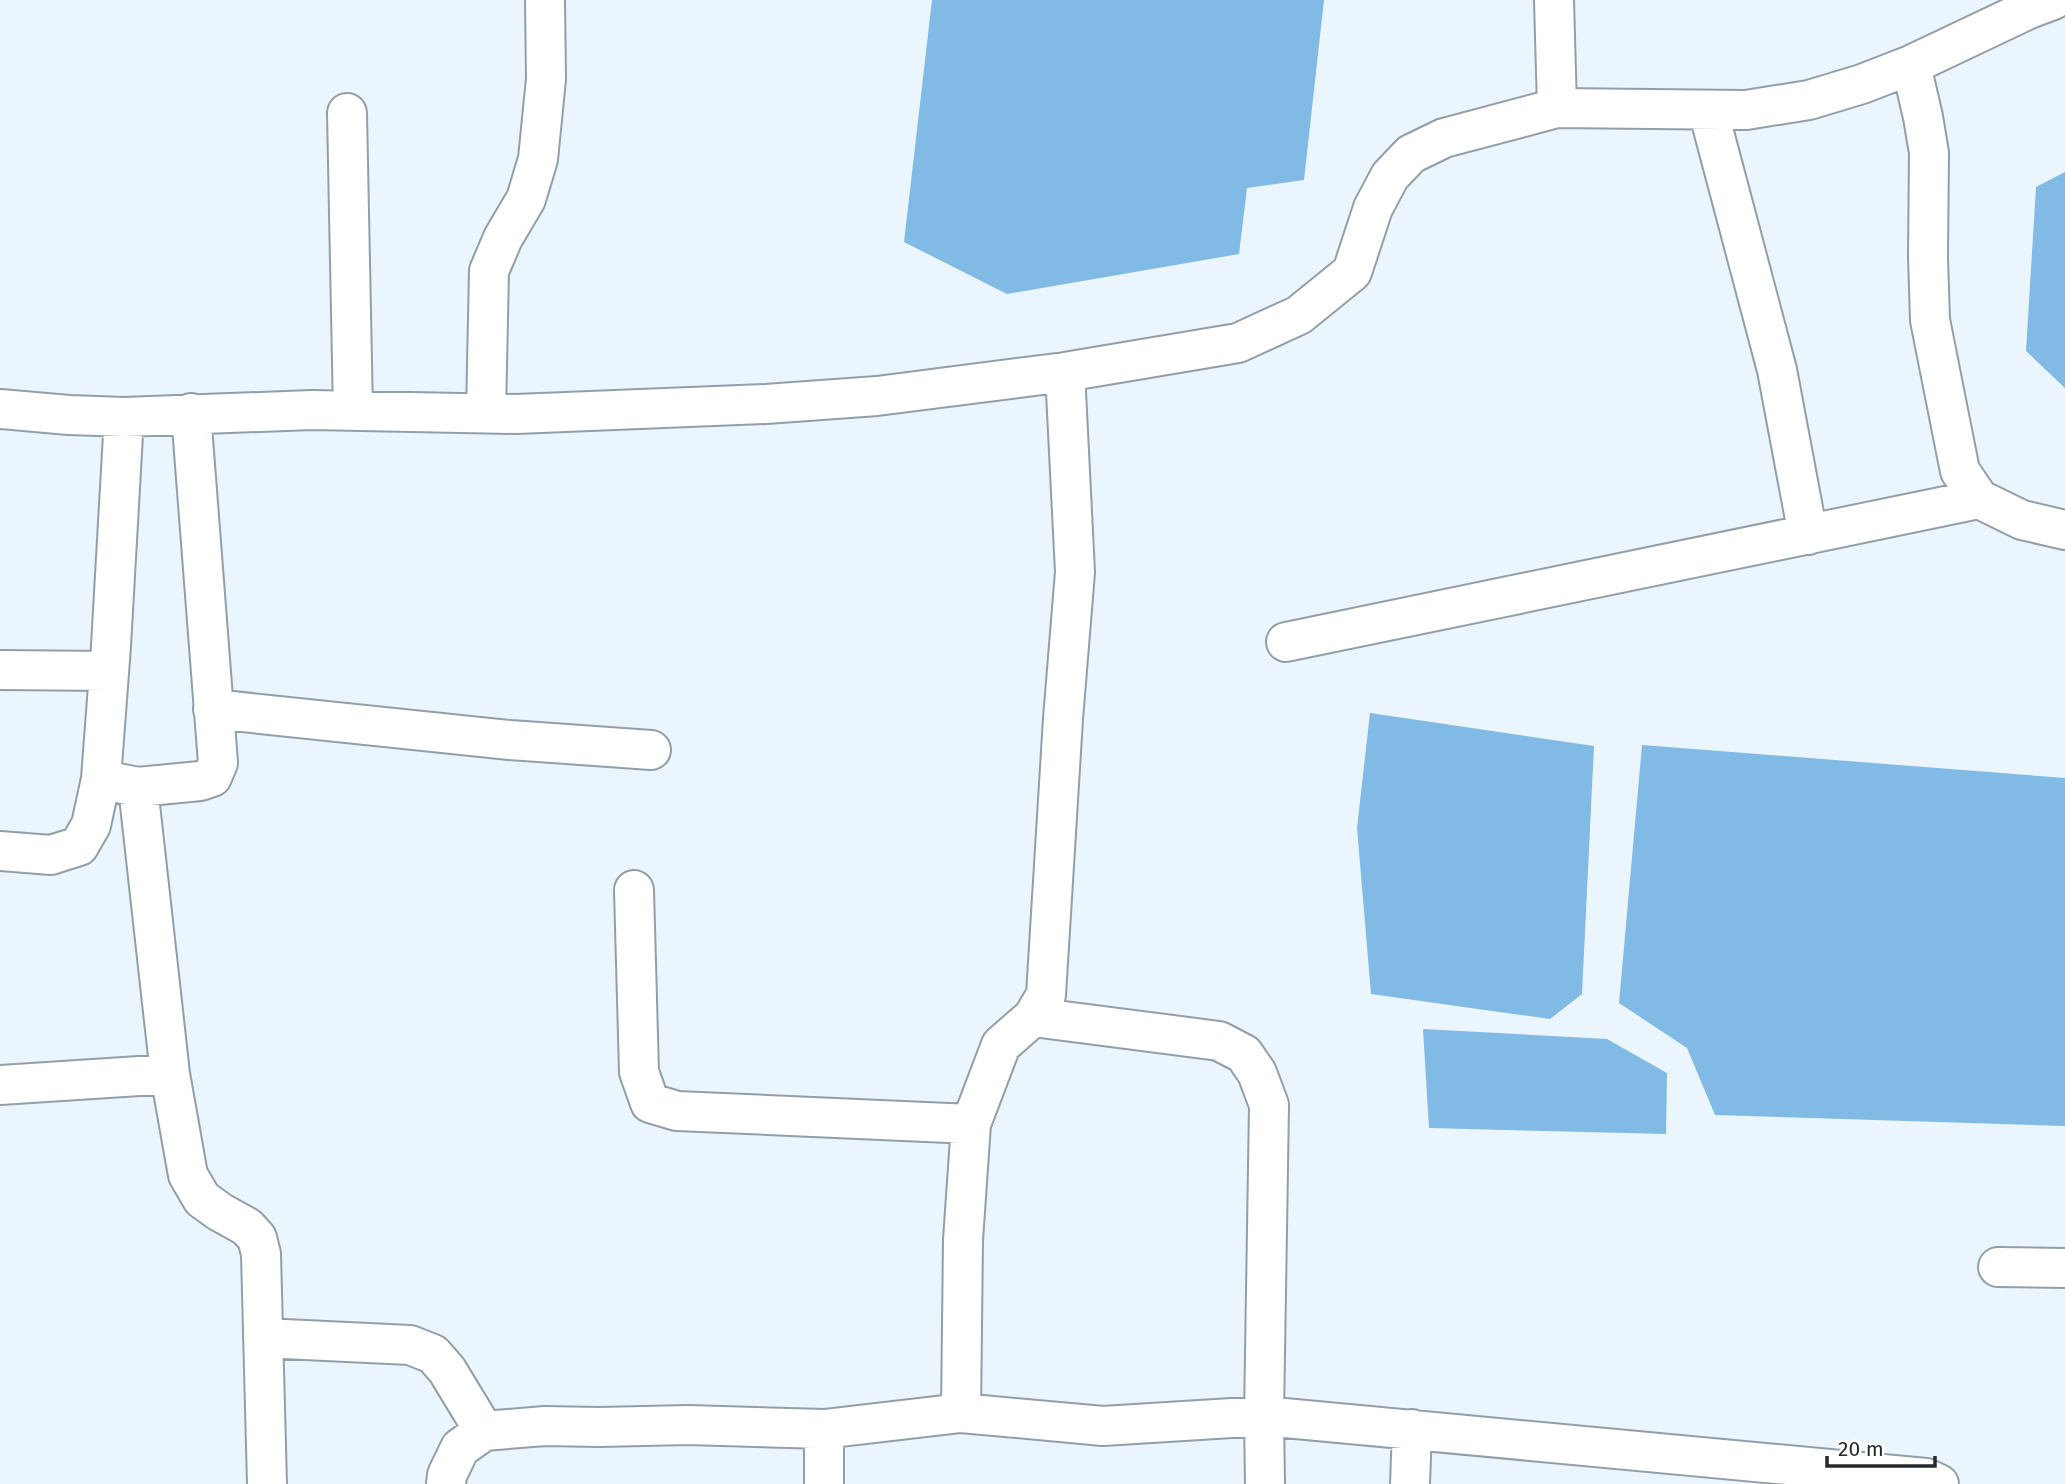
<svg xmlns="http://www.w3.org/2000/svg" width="2065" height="1484" viewBox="0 0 2065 1484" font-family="'Fira Sans',sans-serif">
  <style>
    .water { fill: #81bae5 }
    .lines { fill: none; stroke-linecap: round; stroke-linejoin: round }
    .minor-casing { stroke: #939fa8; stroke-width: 42 }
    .minor { stroke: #fff; stroke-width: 38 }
  </style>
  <rect width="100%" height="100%" fill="#ebf5fd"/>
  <!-- water -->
  <path class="water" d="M932 0H1324L1304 180 1247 188 1239 254 1007 294 904 242Z
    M2065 172V388L2026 351 2036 187Z
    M1370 713 1594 746 1582 994 1550 1019 1371 994 1357 828Z
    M1642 745 2065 778V1126L1715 1115 1687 1048 1619 1003Z
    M1423 1029 1607 1039 1667 1073 1666 1134 1429 1128Z"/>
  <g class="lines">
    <!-- minor casing -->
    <g class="minor-casing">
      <path id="minor" d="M1554 0 1557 108
        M1911 65 1923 117 1929 153 1928 257 1930 320 1960 471 1979 499 2022 520 2065 530
        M1708 110 1777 370 1808 535
        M347 113 353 411
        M0 409 69 415 124 417 312 410 516 414 766 404 877 396 1065 372 1238 343 1299 315 1352 272 1373 208 1390 176 1411 154 1444 138 1557 108 1746 110 1809 100 1862 84 1911 65 2029 9 2053 0
        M486 413 489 271 503 238 526 199 538 159 546 79 545 0
        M1286 642 1979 499
        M0 670 109 671
        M213 709 510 740 651 750
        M113 782 138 787 200 781 212 777 218 763 191 413
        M138 787 170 1074 188 1175 202 1199 220 1212 247 1227 257 1238 261 1254 267 1484
        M0 851 51 855 79 846 91 825 101 779 111 646 124 417
        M634 890 639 1072 650 1103 677 1111 971 1124
        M1033 1017 1219 1041 1244 1054 1257 1073 1269 1105 1264 1416 1265 1484
        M0 1085 170 1074
        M1998 1267 2065 1268
        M263 1338 410 1345 433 1354 447 1370 484 1431
        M961 1413 1103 1426 1264 1416 1926 1478 1939 1484
        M446 1484 447 1475 460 1448 484 1431 545 1426 599 1427 688 1425 824 1429 961 1413 963 1240 971 1124 1001 1045 1033 1017 1046 995 1063 719 1075 572 1065 372
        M824 1484V1429
        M1410 1484 1412 1429"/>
    </g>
    <!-- minor -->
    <use href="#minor" class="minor"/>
  </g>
  <!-- scale -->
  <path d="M1827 1456v10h108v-10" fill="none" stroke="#252a2d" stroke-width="3.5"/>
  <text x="1838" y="1456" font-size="21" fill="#252a2d" stroke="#ffffff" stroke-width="5" paint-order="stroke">20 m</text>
</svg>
